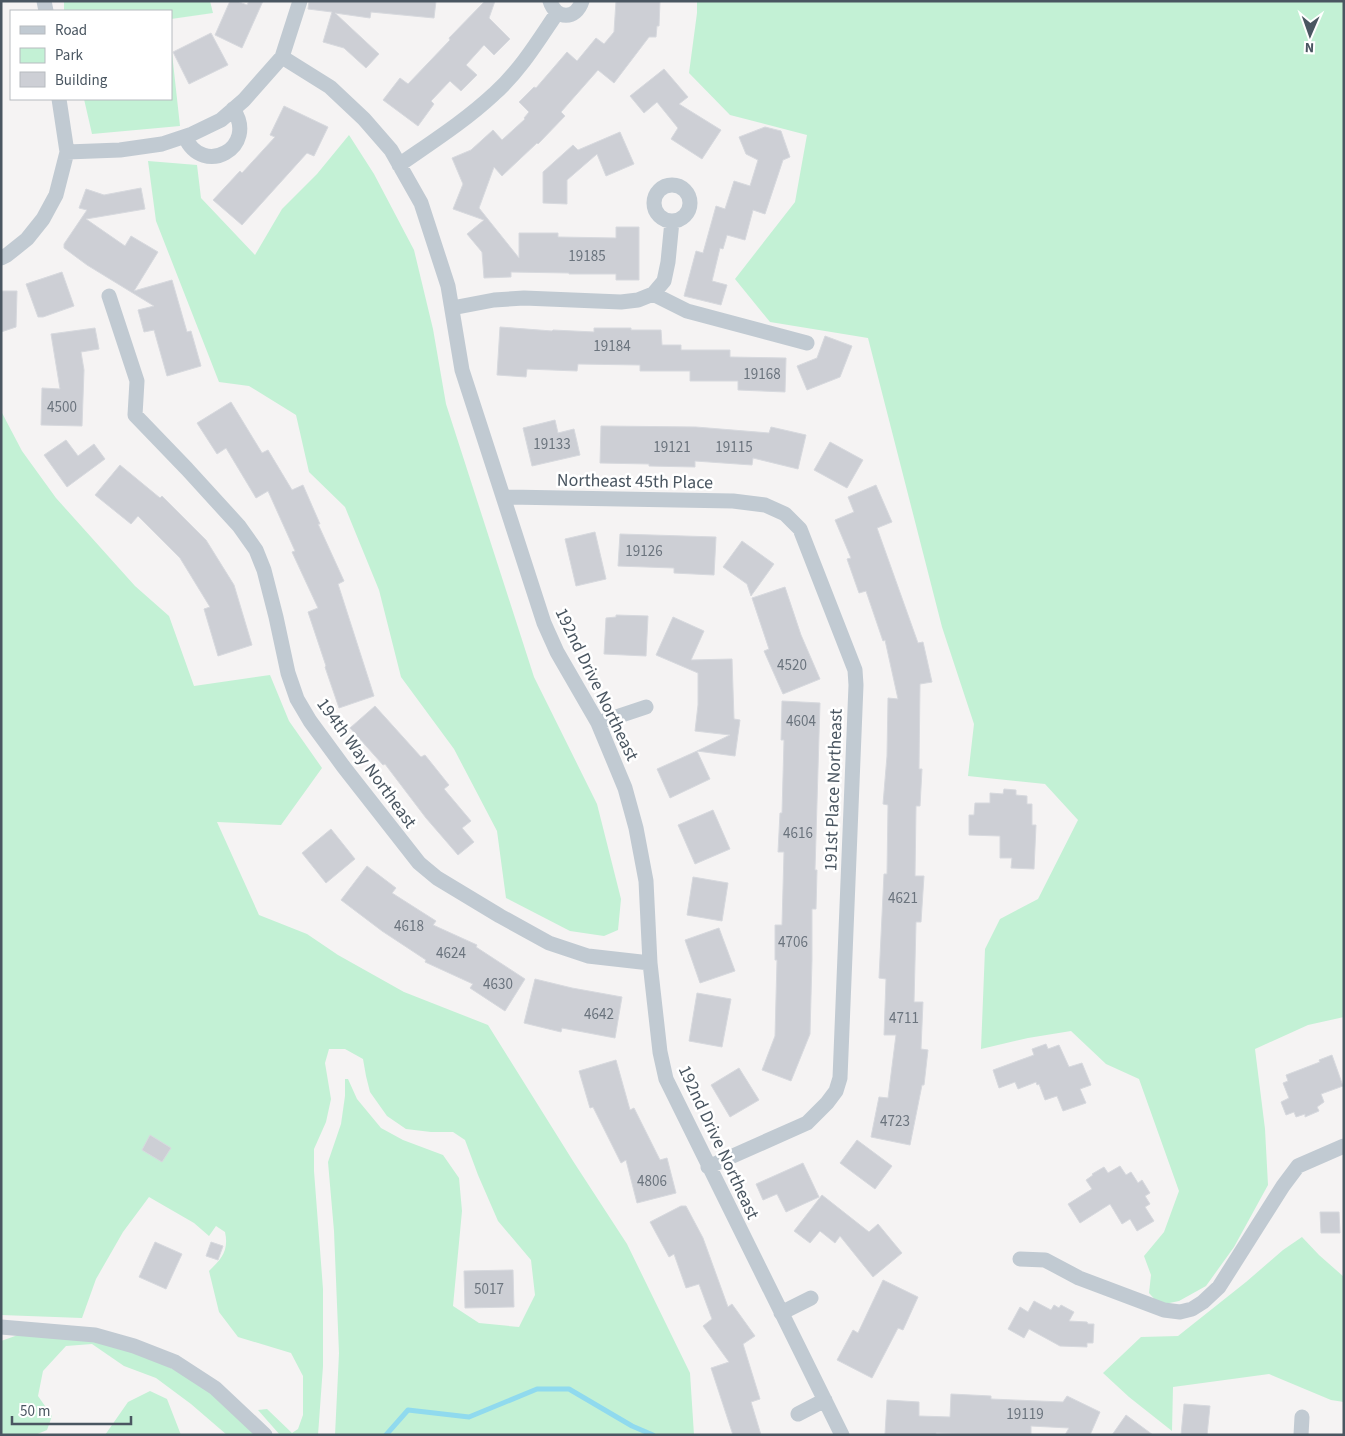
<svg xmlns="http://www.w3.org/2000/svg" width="1345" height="1436" viewBox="0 0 1345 1436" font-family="'Source Sans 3',sans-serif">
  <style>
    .green { fill: #c3f1d5 }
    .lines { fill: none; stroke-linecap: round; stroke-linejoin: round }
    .stream { stroke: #90daee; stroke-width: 5 }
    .building { fill: #cdcfd5; stroke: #d7d9de }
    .minor { stroke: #c1cad2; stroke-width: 15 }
    .labels { text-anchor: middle; stroke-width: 5; stroke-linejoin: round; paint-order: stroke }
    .number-label { font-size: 15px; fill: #6b747e }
    .street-label { font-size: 18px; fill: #4a5661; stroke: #fff }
  </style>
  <rect width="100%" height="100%" fill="#f5f3f3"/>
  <!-- green -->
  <path class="green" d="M64 1H210L213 13 171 19V11H64Z
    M697 1H1344V1017L1308 1025 1255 1049 1265 1129 1268 1185 1234 1247 1206 1286 1179 1301 1160 1305 1149 1293 1151 1275 1144 1256 1164 1232 1179 1191 1139 1079 1106 1064 1071 1031 1028 1038 981 1049 985 949 1000 919 1038 899 1078 820 1045 784 968 776 974 724 942 627 868 338 770 322 735 279 795 202 807 135 730 115 689 73 697 13Z
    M171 44 180 126 92 134 84 99H171Z
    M349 135 374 174 414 250 433 329 446 404 534 677 597 804 621 899 618 930 604 936 570 931 506 898 497 831 454 749 401 677 379 590 345 507 309 472 296 415 249 386 219 382 156 221 148 161 197 165 201 198 255 255 282 209 317 174Z
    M1 411 22 451 56 498 135 586 169 616 194 686 270 675 289 721 322 768 281 825 217 822 259 915 307 934 338 955 404 992 488 1025 573 1161 627 1244 690 1373 694 1435H335L339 1353 334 1231 328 1162 341 1124 345 1096V1079H348L357 1099 381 1128 403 1140 443 1155 459 1178 462 1211 453 1306 479 1323 519 1327 535 1295 531 1260 498 1221 478 1175 465 1140 453 1132H431L406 1129 387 1116 370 1092 366 1076 363 1059 345 1049H329L325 1063 331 1099 326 1122 314 1149V1171L323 1289V1366L318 1435H280L258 1410 267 1409 292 1433 298 1429 303 1415V1376L291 1353 238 1337 219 1312 209 1271C222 1259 229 1250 225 1232L216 1226 209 1236 194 1223 149 1197 123 1232 96 1279 82 1318 1 1315Z
    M1302 1237 1319 1255 1344 1277V1402L1331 1400 1269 1374 1173 1387 1172 1431 1129 1397 1103 1373 1141 1337 1178 1336 1246 1282 1283 1250Z
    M18 1335 98 1341 140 1353 187 1376 222 1400 257 1435H227L191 1404 156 1378 124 1366 92 1344 66 1346 43 1371 38 1396 52 1416 47 1430 35 1435H1V1341Z
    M150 1391 167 1399 181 1435H105L128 1402Z"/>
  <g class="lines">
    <!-- stream -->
    <path class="stream" d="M386 1435 408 1410 469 1417 537 1389H569L632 1426 653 1435"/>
  </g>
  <!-- building -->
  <path class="building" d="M230 1H237L247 5 249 1H263L242 48 215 35Z
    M309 1H436L434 18 371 12 370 18 335 13 379 54 366 68 344 48 323 42 332 12 308 9Z
    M485 1H495L489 18 510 39 494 55 484 45 466 65 477 75 461 91 450 81 431 101 434 104 418 126 383 100 400 78 408 84 450 40 449 38Z
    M616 1H660L659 26H657L656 37H649L614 83 598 70 561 112 565 116 538 144 537 143 502 176 494 167 479 208 519 258V233H558V237L616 238V227H639V280H616V274H569V273L511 272V277L484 278 482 252 467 234 484 220 453 209 463 184 452 158 471 150 493 130 502 140 525 119 524 118 529 112 519 102 534 87 536 88 567 52 577 61 596 38 604 44 614 32Z
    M211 33 228 65 189 84 173 52Z
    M664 69 688 97 679 104 721 130 702 159 671 139 678 128 657 102 644 113 630 96Z
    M284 106 328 127 314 156 307 153 242 225 213 200 240 171 242 173 275 137 270 135Z
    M765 127 781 131 790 157 783 160 765 214 753 210 745 240 727 235 723 249 720 248 712 281 727 285 721 305 684 296 696 251 703 253 716 206 725 209 734 181 750 186 758 160 746 154 739 137Z
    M620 132 634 164 606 176 597 154 567 180V204L543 203V172L573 145 578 150Z
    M141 188 145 209 86 219 125 246 131 236 158 252 134 291 172 280 187 332 191 331 201 366 167 376 154 330 144 332 138 310 154 306 87 265 64 248V244L87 210 79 208 86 189 104 195Z
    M62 272 74 306 43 317H38L26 284Z
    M1 291H17L16 327 1 332Z
    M500 327 552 331 553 330 594 332V328H631V330H661L662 345H681V350H730V357L786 358 785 392 738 390V381H690V371H640V365L578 364 577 371 527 369 526 377 497 375Z
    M95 328 99 349 81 352 84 370 82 426 41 425 42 388 60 389 51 334Z
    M825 336 852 346 840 377 807 390 797 366 817 358Z
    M231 402 262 453 268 450 292 490 303 485 320 524H318L344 581 338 584 374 696 339 708 325 667 326 666 308 612 318 608 292 552 295 551 268 491 256 498 226 448 217 454 197 423Z
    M555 420 558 433 574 429 580 455 532 466 523 428Z
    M601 426 696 427 769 433 771 427 806 435 798 469 753 458 752 465 695 461V467L649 466V464L600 463Z
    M66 440 78 456 94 444 105 459 67 487 44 455Z
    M830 442 863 460 847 488 814 470Z
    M120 465 160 498 162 496 206 540 234 585 252 645 218 656 204 609 210 607 180 558 138 516 131 524 95 495Z
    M876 485 892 522 877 528 918 643 923 642 932 682 920 684 919 769H922L920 806H916L915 876H924L921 922H916L914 1002H923L921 1049 928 1050 924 1085H922L910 1145 871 1137 879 1097 888 1098 896 1035H884L886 979 879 978 884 874H887L888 805 883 804 887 756 888 698 898 699 885 640 883 641 866 591 859 593 847 559 851 558 835 520 854 512 848 497Z
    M595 532 606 579 576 586 565 539Z
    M620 534 716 537 714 575 674 573V568L618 566Z
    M742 541 774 564 751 596 747 584 723 567Z
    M785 587 801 635 820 679 783 694 764 651 769 649 752 598Z
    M616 615 648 616 646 656 604 654 606 618 616 617Z
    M673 617 704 631 691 660 732 659 734 719 740 720 735 756 697 751 730 735 695 731 698 705V673L656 655Z
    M782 701 820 703 815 870H817L816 909H812V960L810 1034 791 1081 762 1070 775 1036 777 960H775V925H782L784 852H778L780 813H782L784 740H781Z
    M375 706 421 757 425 755 449 785 444 789 471 821 462 828 474 842 458 855 426 818 385 764 383 765 350 728Z
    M697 751 710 779 670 798 657 769Z
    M1004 789 1016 790V795L1027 796V804H1032V825H1036L1034 869 1011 868 1012 858H1000V836L969 835V815H974L975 803H990V793L1003 794Z
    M713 810 730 849 695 864 678 825Z
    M331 829 355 859 326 883 302 853Z
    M367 866 396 888 392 893 436 921 433 925 477 945 476 947 525 979 505 1011 470 988 473 984 425 962 426 960 382 931 341 900Z
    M693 877 728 883 722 921 687 915Z
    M719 928 735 971 700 983 685 940Z
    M535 979 572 988 622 997 615 1038 562 1028 561 1032 524 1023Z
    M697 993 731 999 722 1047 689 1041Z
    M1046 1044 1048 1049 1059 1045 1069 1067 1082 1063 1091 1085 1080 1089 1086 1103 1063 1111 1057 1096 1045 1100 1039 1084 1037 1085 1036 1082 1018 1089 1015 1082 999 1088 993 1070 1034 1055 1032 1049Z
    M1332 1055 1343 1086 1321 1094 1324 1102 1317 1107 1319 1111 1305 1117V1114L1296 1117 1294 1112 1286 1115 1281 1102 1289 1098 1283 1083 1288 1081 1286 1075 1320 1062 1319 1060Z
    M616 1060 630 1110 634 1108 660 1160 667 1158 676 1193 637 1203 626 1160 621 1163 593 1107 590 1108 579 1071Z
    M739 1068 759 1100 730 1117 711 1085Z
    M150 1135 171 1148 162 1162 142 1150Z
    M857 1140 892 1166 875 1189 840 1163Z
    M803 1163 819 1197 786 1212 777 1194 763 1200 756 1184Z
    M1120 1166 1126 1175 1131 1172 1138 1183 1142 1180 1150 1193 1145 1196 1150 1204 1145 1207 1154 1221 1137 1231 1130 1219 1122 1224 1110 1204 1080 1223 1068 1204 1092 1189 1086 1180 1093 1175 1092 1174 1104 1167 1108 1173Z
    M822 1195 869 1232 878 1224 902 1253 873 1277 840 1236 835 1243 820 1231 810 1243 794 1231Z
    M681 1206H686L703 1238 728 1307 732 1304 755 1336 743 1344 760 1399 751 1402 761 1435H733L711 1368 729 1362 703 1326 712 1319 699 1284 686 1288 674 1254 669 1257 650 1222Z
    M1320 1212H1339L1340 1233H1321Z
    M155 1242 182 1254 166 1289 139 1277Z
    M211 1242 223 1246 218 1260 206 1256Z
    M513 1270 514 1307 465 1308 464 1271Z
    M883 1280 918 1297 903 1330 898 1328 872 1378 837 1360 853 1330 858 1333Z
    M1034 1301 1051 1310 1054 1305 1059 1308 1061 1305 1074 1312 1069 1321 1087 1322 1088 1324H1094L1093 1343H1087V1347L1060 1346 1029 1329 1024 1338 1008 1329 1020 1307 1028 1312Z
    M951 1394 991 1396V1399L1063 1402 1067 1396 1100 1412 1090 1435H1065L1069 1428 1031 1426V1435L936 1433V1435L885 1434 887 1400 919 1402V1416L950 1417Z
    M1184 1404 1210 1406 1207 1435H1181Z
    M1126 1415 1153 1435H1112Z"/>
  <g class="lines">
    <!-- minor -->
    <path class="minor" d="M44 1 46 11
      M550 1C556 20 576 20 582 1
      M282 57 330 87 364 119 391 150 421 203 448 286 462 370 544 623 557 652 598 723 625 788 636 828 646 881 650 963 660 1052 666 1079 842 1435
      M185 137C203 178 259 147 233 109
      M67 152 120 150 162 144 192 134 221 120 244 100 282 57 300 1
      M399 165C432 142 465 121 494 94 520 71 538 41 557 13
      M654 203a18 18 0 1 1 36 0a18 18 0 1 1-36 0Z
      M1 258 7 255 27 239 43 219 56 195 67 152 59 99
      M653 294 687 311 807 343
      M109 296 137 381 135 415 187 469 239 526 256 550 264 570 276 617 288 673 297 699 310 721 343 766 419 863 437 878 500 916 549 943 588 956 650 963
      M452 308 494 300 524 298 621 302 638 300 653 294 664 281 668 262 672 221
      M504 497 733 501 765 505 785 514 800 529 855 670 856 685 840 1078 836 1091 827 1103 807 1123 708 1167
      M598 723 646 707
      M1020 1259 1045 1260 1079 1278 1164 1310 1180 1312 1192 1309 1203 1302 1219 1287 1283 1186 1298 1166 1344 1146
      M781 1313 811 1298
      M1 1327 95 1335 134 1346 175 1362 215 1388 265 1435
      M798 1414 825 1400
      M1301 1435 1302 1417"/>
  </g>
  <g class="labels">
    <!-- number labels -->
    <g class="number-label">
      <text x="587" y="261">19185</text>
      <text x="612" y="351">19184</text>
      <text x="762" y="379">19168</text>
      <text x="62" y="412">4500</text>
      <text x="552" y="449">19133</text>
      <text x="672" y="452">19121</text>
      <text x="734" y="452">19115</text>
      <text x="644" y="556">19126</text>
      <text x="792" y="670">4520</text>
      <text x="801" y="726">4604</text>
      <text x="798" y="838">4616</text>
      <text x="903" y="903">4621</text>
      <text x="409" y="931">4618</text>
      <text x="793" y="947">4706</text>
      <text x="451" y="958">4624</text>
      <text x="498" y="989">4630</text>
      <text x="599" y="1019">4642</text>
      <text x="904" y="1023">4711</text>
      <text x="895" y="1126">4723</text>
      <text x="652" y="1186">4806</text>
      <text x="489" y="1294">5017</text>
      <text x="1025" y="1419">19119</text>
    </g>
    <!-- street labels -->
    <g class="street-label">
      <text transform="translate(635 481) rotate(1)" y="6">Northeast 45th Place</text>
      <text transform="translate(597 684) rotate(64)" y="6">192nd Drive Northeast</text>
      <text transform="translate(367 763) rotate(54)" y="6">194th Way Northeast</text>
      <text transform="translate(833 790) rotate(-88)" y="6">191st Place Northeast</text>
      <text transform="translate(719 1142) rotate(65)" y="6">192nd Drive Northeast</text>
    </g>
  </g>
  <!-- border -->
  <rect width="1345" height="1436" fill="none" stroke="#4a5661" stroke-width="5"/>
  <!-- legend -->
  <rect x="10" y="10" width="162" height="90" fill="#ffffff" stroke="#b7bbc0"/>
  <rect x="20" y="26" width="25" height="8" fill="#c1cad2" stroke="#b7bbc0"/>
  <text x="55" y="35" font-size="15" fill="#4a5661">Road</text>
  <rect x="20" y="48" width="25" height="15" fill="#c3f1d5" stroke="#b7bbc0"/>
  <text x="55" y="60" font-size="15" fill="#4a5661">Park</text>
  <rect x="20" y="72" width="25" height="15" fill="#cdcfd5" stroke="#b7bbc0"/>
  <text x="55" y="85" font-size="15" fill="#4a5661">Building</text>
  <!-- north arrow -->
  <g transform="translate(1310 35) rotate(182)" stroke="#ffffff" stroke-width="4" paint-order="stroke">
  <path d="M0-4L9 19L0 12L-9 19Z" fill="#4a5661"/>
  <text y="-8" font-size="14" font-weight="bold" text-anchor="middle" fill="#4a5661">N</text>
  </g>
  <!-- scale -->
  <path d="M12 1416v8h119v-8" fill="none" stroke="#4a5661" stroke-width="2.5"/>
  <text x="20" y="1416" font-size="15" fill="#4a5661" stroke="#ffffff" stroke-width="4" paint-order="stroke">50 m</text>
</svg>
